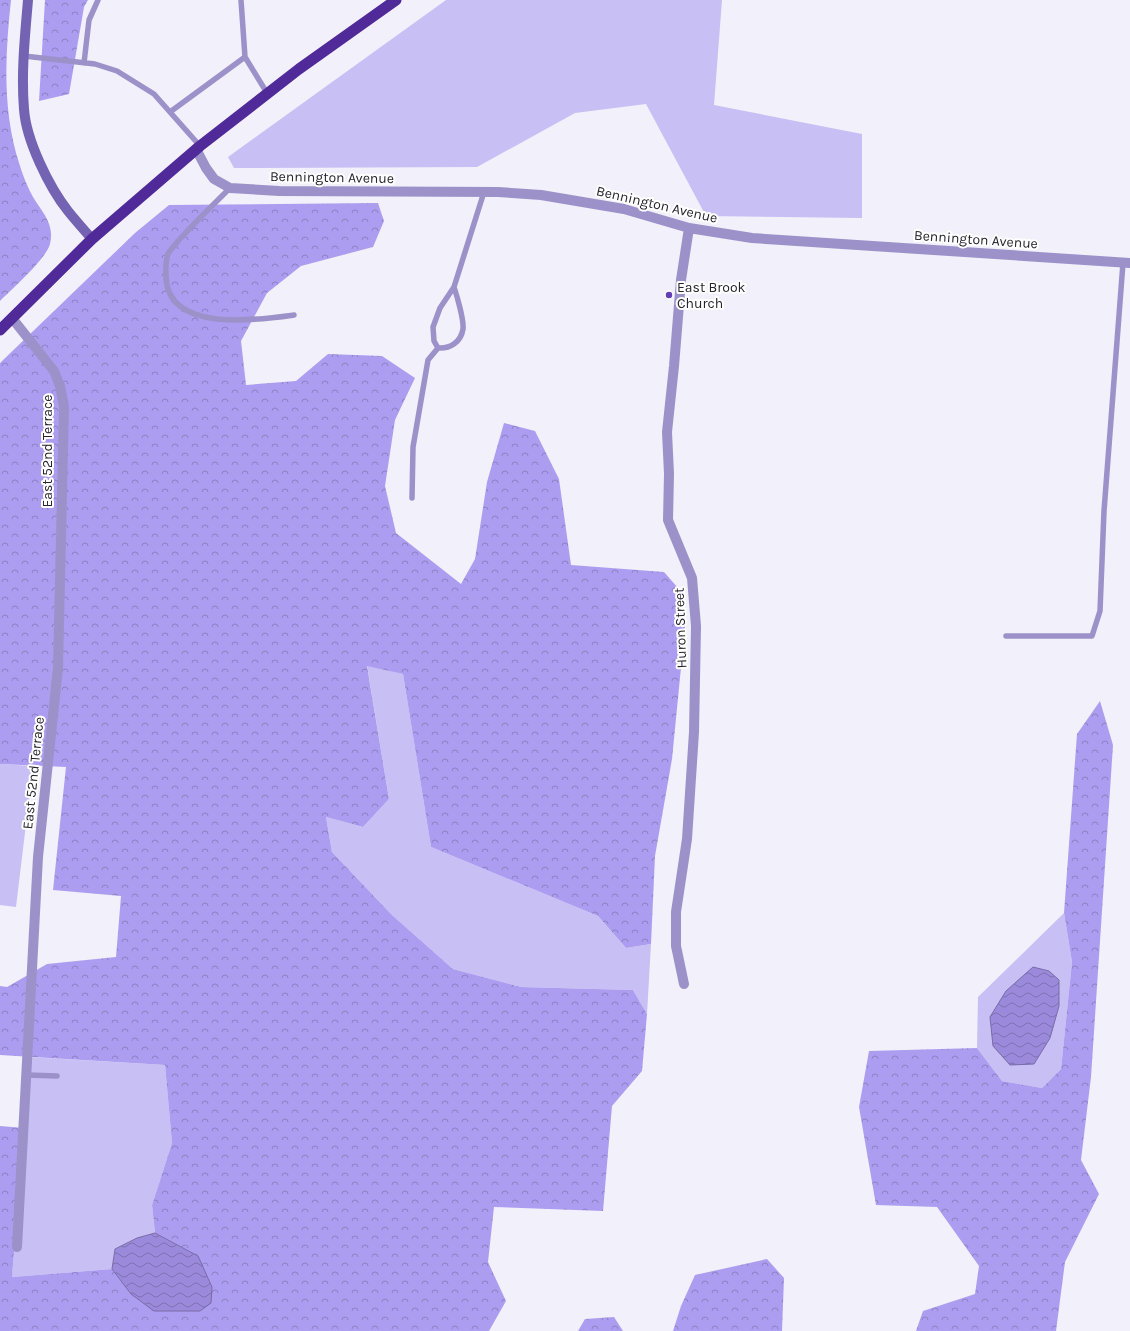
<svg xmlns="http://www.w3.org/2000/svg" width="1130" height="1331" viewBox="0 0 1130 1331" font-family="Karla,sans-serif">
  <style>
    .green { fill: #c8bff4 }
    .forest { fill: url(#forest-crowns) }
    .water { fill: url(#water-waves); stroke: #786ba7 }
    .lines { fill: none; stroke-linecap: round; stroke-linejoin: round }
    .service { stroke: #9c92c9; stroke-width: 5.5 }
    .minor { stroke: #9c92c9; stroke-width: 10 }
    .secondary { stroke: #7462b2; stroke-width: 10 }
    .trunk { stroke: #502a98; stroke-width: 11 }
    .poi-dot { fill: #633eb7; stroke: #fff; stroke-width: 1.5 }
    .labels { text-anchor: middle; stroke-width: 4; stroke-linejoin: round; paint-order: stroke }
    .street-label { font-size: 14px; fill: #25232d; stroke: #fff }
    .poi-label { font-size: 14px; fill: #25232d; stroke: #fff; text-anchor: start }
  </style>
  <defs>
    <pattern id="forest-crowns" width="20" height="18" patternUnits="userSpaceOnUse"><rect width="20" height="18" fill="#ad9df0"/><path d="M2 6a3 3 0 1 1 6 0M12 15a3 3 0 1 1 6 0" fill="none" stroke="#8d80c3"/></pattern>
    <pattern id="water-waves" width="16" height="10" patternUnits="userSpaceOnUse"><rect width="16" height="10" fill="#9b8adb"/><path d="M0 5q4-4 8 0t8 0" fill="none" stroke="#7e70b2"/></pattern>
  </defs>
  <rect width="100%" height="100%" fill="#f1f0fb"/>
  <!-- green -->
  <path class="green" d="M446 0H722L714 105 862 134V218L706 216 646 104 575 113 477 167 234 168 228 157Z
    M367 665 403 674 431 847 598 916 626 948 651 944 647 1014 633 990 521 987 453 969 392 915 332 852 326 817 363 827 389 799Z
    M0 764 33 766 16 907 0 905Z
    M1064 913 1072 962 1061 1069 1042 1088 1002 1081 977 1048 978 997Z
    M29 1057 165 1065 172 1143 152 1205 155 1233 137 1238 115 1249 112 1269 12 1277Z"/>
  <!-- forest -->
  <path class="forest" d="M0 0H11C5 56 2 112 20 166 23 176 28 188 33 197 42 212 55 224 50 244 46 259 12 289 0 301Z
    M45 0H88L84 7 69 94 39 101Z
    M378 203 384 221 373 247 301 266 267 293 241 341 246 385 296 381 328 354 382 356 415 378 395 420 385 486 396 533 461 584 475 559 487 482 504 423 535 431 559 479 571 565 664 572 678 588 685 627 672 759 655 856 651 944 626 948 598 916 431 847 403 674 367 666 389 799 363 827 326 817 332 852 392 915 453 969 521 987 633 990 647 1014 642 1071 612 1106 603 1211 494 1207 488 1262 506 1301 489 1331H0V1126L24 1128 12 1277 112 1269 131 1294 198 1256 155 1233 152 1205 172 1143 165 1065 0 1055V986L7 987 47 964 116 957 121 896 53 890 66 767 0 764V363L135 233 169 205Z
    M1100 701 1113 745 1091 1077 1081 1160 1099 1194 1065 1262 1056 1331H916L923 1311 975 1294 979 1266 937 1207 876 1205 859 1107 869 1051 977 1048 1002 1081 1042 1088 1061 1069 1072 962 1064 913 1077 734Z
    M767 1259 784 1278 782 1331H673L681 1306 695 1275Z
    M614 1317 623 1331H578L585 1319Z"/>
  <!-- water -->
  <path class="water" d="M1033 967 1049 971 1059 980V1006L1050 1038 1034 1064 1010 1065 993 1046 990 1017 1006 991Z
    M155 1233 198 1256 212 1287 211 1303 200 1311H154L131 1294 112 1269 115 1249 137 1238Z"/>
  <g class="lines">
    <!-- service -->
    <path class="service" d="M241 0 245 57 267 93
      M24 56 95 64 117 71 154 94 200 146
      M84 63 89 20 98 0
      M170 112 245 57
      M230 188C213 205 195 222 179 240 176 244 170 250 168 254 165 262 166 271 166 278 169 333 258 320 294 315
      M454 287C457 296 464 320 463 329 461 342 450 349 438 348L434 341 433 327 440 308 454 287 484 192
      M412 498 413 447 428 360 438 348
      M1006 636H1092L1100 611 1104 511 1123 263
      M27 1075 57 1076"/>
    <!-- minor -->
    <path class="minor" d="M196 149 206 168 214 179 230 188 279 191 498 192 541 195 624 209 689 228 752 238 1130 263
      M12 318 54 371 60 386 64 407 58 668 38 857 17 1247
      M684 984 676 946V912L687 839 694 732 696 626 692 578 668 520 669 474 667 432 674 366 681 280 689 228"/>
    <!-- secondary -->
    <path class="secondary" d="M28 0C25 36 21 73 24 109 26 140 49 187 68 211 76 221 84 230 92 239"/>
    <!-- trunk -->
    <path class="trunk" d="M0 330 92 239 200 146 299 69 396 0"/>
  </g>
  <!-- markers -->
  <circle class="poi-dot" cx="669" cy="295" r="4"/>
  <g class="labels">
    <!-- street labels -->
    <g class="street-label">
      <text transform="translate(332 177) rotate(1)" y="5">Bennington Avenue</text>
      <text transform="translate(657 204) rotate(13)" y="5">Bennington Avenue</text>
      <text transform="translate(976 239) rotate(4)" y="5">Bennington Avenue</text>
      <text transform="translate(47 451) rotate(-90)" y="5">East 52nd Terrace</text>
      <text transform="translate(680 628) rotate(-92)" y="5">Huron Street</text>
      <text transform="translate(33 773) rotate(-84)" y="5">East 52nd Terrace</text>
    </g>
    <!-- poi labels -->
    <g class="poi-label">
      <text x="677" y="292">East Brook<tspan x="677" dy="16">Church</tspan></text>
    </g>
  </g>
</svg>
